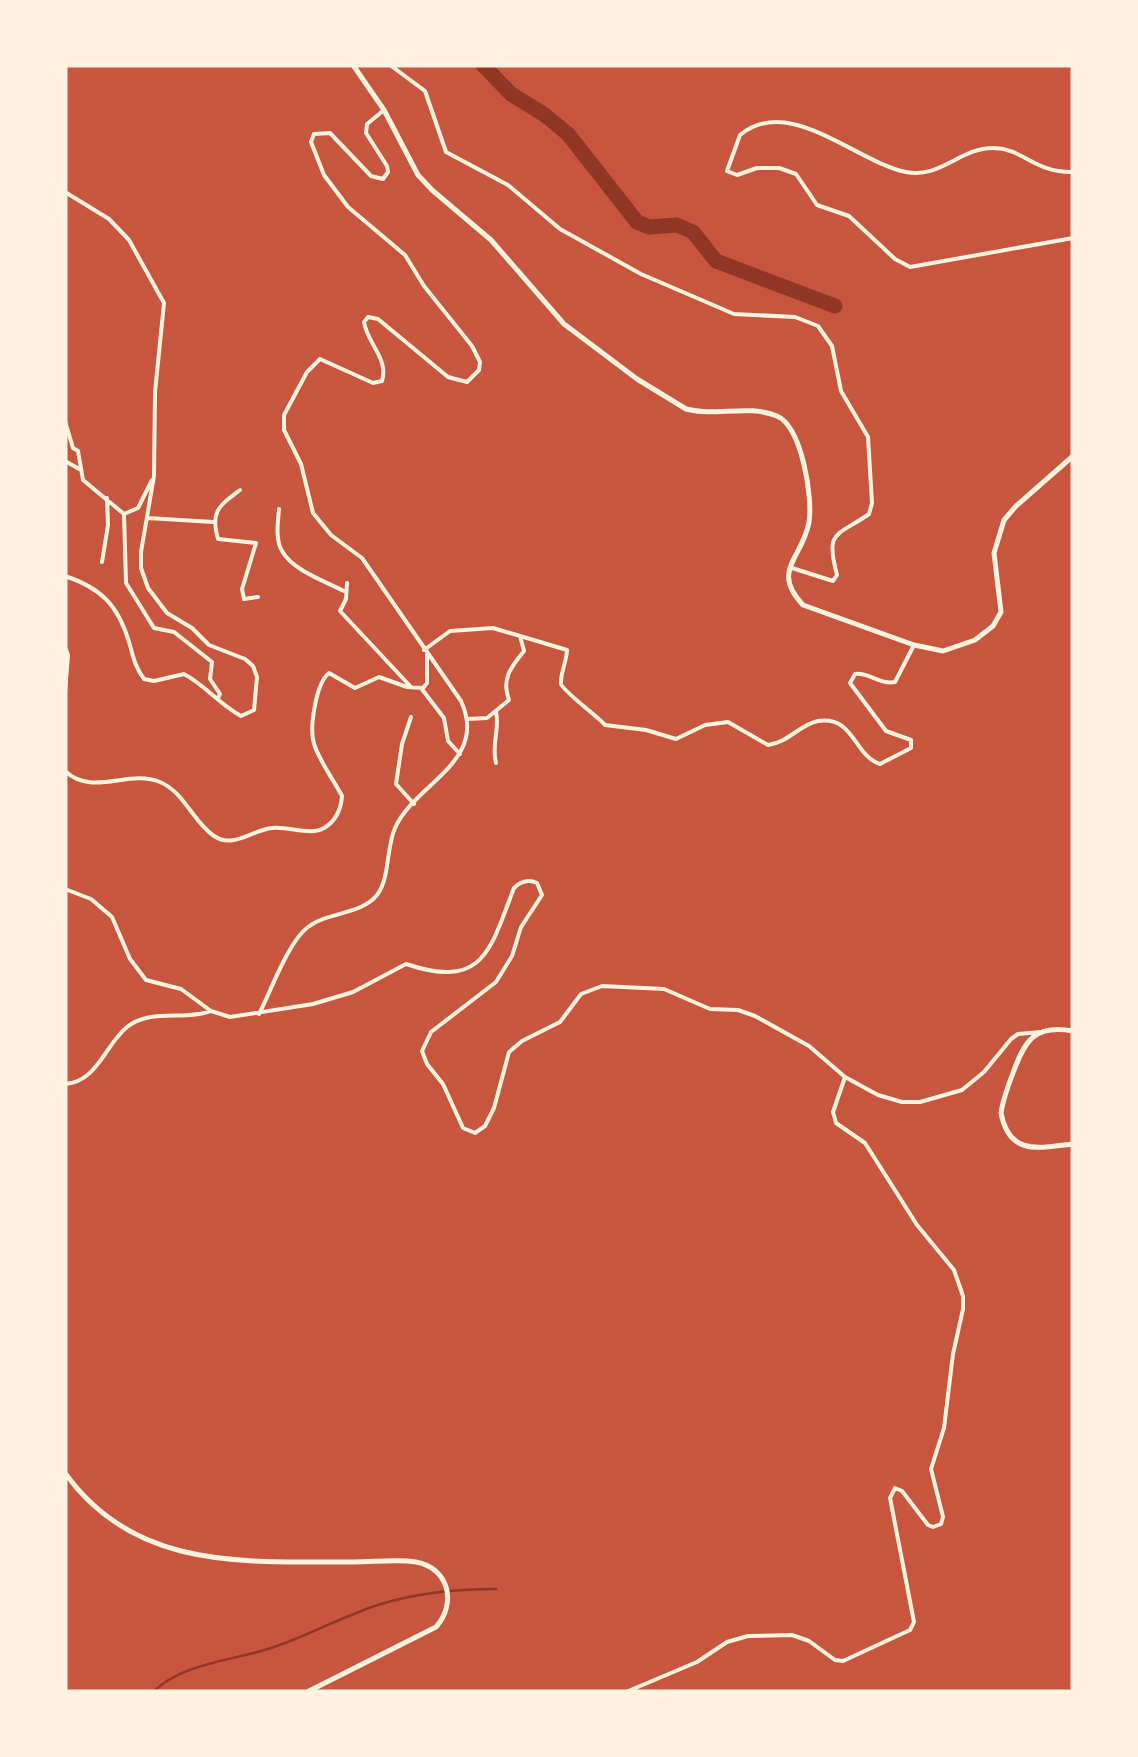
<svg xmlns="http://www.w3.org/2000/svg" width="1138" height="1757" viewBox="0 0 1138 1757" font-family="Mulish,sans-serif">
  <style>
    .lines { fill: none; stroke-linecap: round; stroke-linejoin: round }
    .stream { stroke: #8f3625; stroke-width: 2.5 }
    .river { stroke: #8f3625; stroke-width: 15 }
    .minor { stroke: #fff3e0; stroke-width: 4 }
    .tertiary { stroke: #fff3e0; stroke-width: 5 }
    .primary { stroke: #fff3e0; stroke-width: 5 }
  </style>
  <rect width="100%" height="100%" fill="#c8553d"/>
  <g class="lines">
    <!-- stream -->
    <path class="stream" d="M153 1692C184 1662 234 1661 274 1647 310 1635 345 1615 381 1604 417 1593 458 1589 496 1589"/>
    <!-- river -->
    <path class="river" d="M483 65 511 94 545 115 568 134 637 222 649 227 677 225 693 232 716 261 835 306"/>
    <!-- minor -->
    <path class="minor" d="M390 65 425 91 446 152 508 185 560 229 641 274 734 314 795 317 818 326 832 346 841 391 868 437 872 503 869 514C836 537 825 530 837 575L833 581 792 568
      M1073 172C1034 173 1023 148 993 148 960 148 940 179 906 172 856 162 789 94 740 135L727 171 737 175 757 168H779L796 174 817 205 849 216 895 259 910 267 1073 238
      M65 192 109 219 129 240 164 303 155 392 154 476 141 552V568L148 588 167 613 192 628 209 645 245 659 253 666 257 677 254 710 241 716C219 704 205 685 184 674L154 681 144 679C135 667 133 656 129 642 118 605 101 588 65 576
      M65 421 73 448 78 451 83 480 124 514 138 508 152 480
      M65 461 81 470
      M240 490C219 506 210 511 218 539L256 543 242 589 244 599 258 597
      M279 509C278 522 275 539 282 551 293 571 327 582 346 592
      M124 514 126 583 154 628 174 632 212 662 210 679 220 694 218 698
      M148 518 213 522
      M102 562 108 525 107 498
      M347 583 346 599 340 611 411 687
      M65 647 68 655 65 693
      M424 650 450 631 493 628 567 650C567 660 560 674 561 684 562 690 598 717 605 725L646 730 676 739 705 725 728 722 768 745C789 742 799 725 818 721 854 715 854 756 880 764L911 748V740L886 731 850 683 855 674C869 672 880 685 895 682L914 645
      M421 688 444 718 448 741 460 754
      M496 712C500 729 491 746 496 763
      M411 717 402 744 396 784 414 804
      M467 719 487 718 509 700C501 679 511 667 524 651L520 636
      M65 771C93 797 128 769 160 782 184 792 193 822 214 836 233 849 252 830 272 828 288 826 311 836 324 828 336 821 341 809 342 796 333 779 320 762 314 744 309 728 316 683 329 673L355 688 379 677 407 687 423 688 427 683V654
      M65 889 91 899 112 917 130 959 146 980 181 989 211 1011 230 1017 313 1004 353 992 406 964C484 990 490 950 514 888 521 881 528 879 537 883L542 895 521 927 512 956 496 982 431 1032 422 1051 427 1064 443 1084 463 1128 475 1133 485 1126 494 1108 509 1052 522 1041 560 1022 581 994 602 986 664 989 710 1009 738 1010 755 1016 809 1046 845 1077 878 1095 902 1102H920L962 1090 984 1072 1011 1039 1018 1034 1041 1032
      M259 1014C271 991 288 942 308 927 327 912 361 915 377 895 390 878 386 848 395 828 415 783 489 762 461 701L362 558 331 535 313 513 301 464 284 430V415L307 372 320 359 373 383 382 381C389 359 367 343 364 322L368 317 378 319 448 377 467 382 479 370 480 362 472 346 424 286 405 255 348 207 324 175 311 142 314 134 330 133 371 176 383 179 388 172 387 166 366 133 367 124 384 110
      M65 1084C97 1082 105 1045 127 1027 150 1008 185 1021 211 1011
      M626 1692 697 1662 727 1642 748 1636 792 1635 809 1641 835 1660 843 1661 910 1630 914 1622 890 1498 895 1488 902 1491 928 1525 933 1527 941 1524 943 1517 931 1469 944 1428 953 1354 963 1309V1296L954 1270 917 1225 865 1143 836 1123 833 1112 845 1077"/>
    <!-- tertiary -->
    <path class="tertiary" d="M1073 1031C1035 1024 1025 1040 1013 1073 1008 1086 1003 1099 1001 1113 1009 1156 1039 1148 1073 1144
      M65 1473C136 1572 246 1561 354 1562 374 1562 397 1559 416 1562 449 1568 457 1603 436 1627L307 1692"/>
    <!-- primary -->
    <path class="primary" d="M353 65 384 110 418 175 432 190 491 240 564 324 637 379 686 409C715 417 748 404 777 416 802 427 813 498 809 522 803 558 770 570 803 605L914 645 943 651 975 640 993 626 1001 612 994 553 1004 520 1016 506 1073 456"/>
  </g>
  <!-- border -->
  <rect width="1138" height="1757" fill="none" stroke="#fff3e0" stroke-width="135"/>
</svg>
